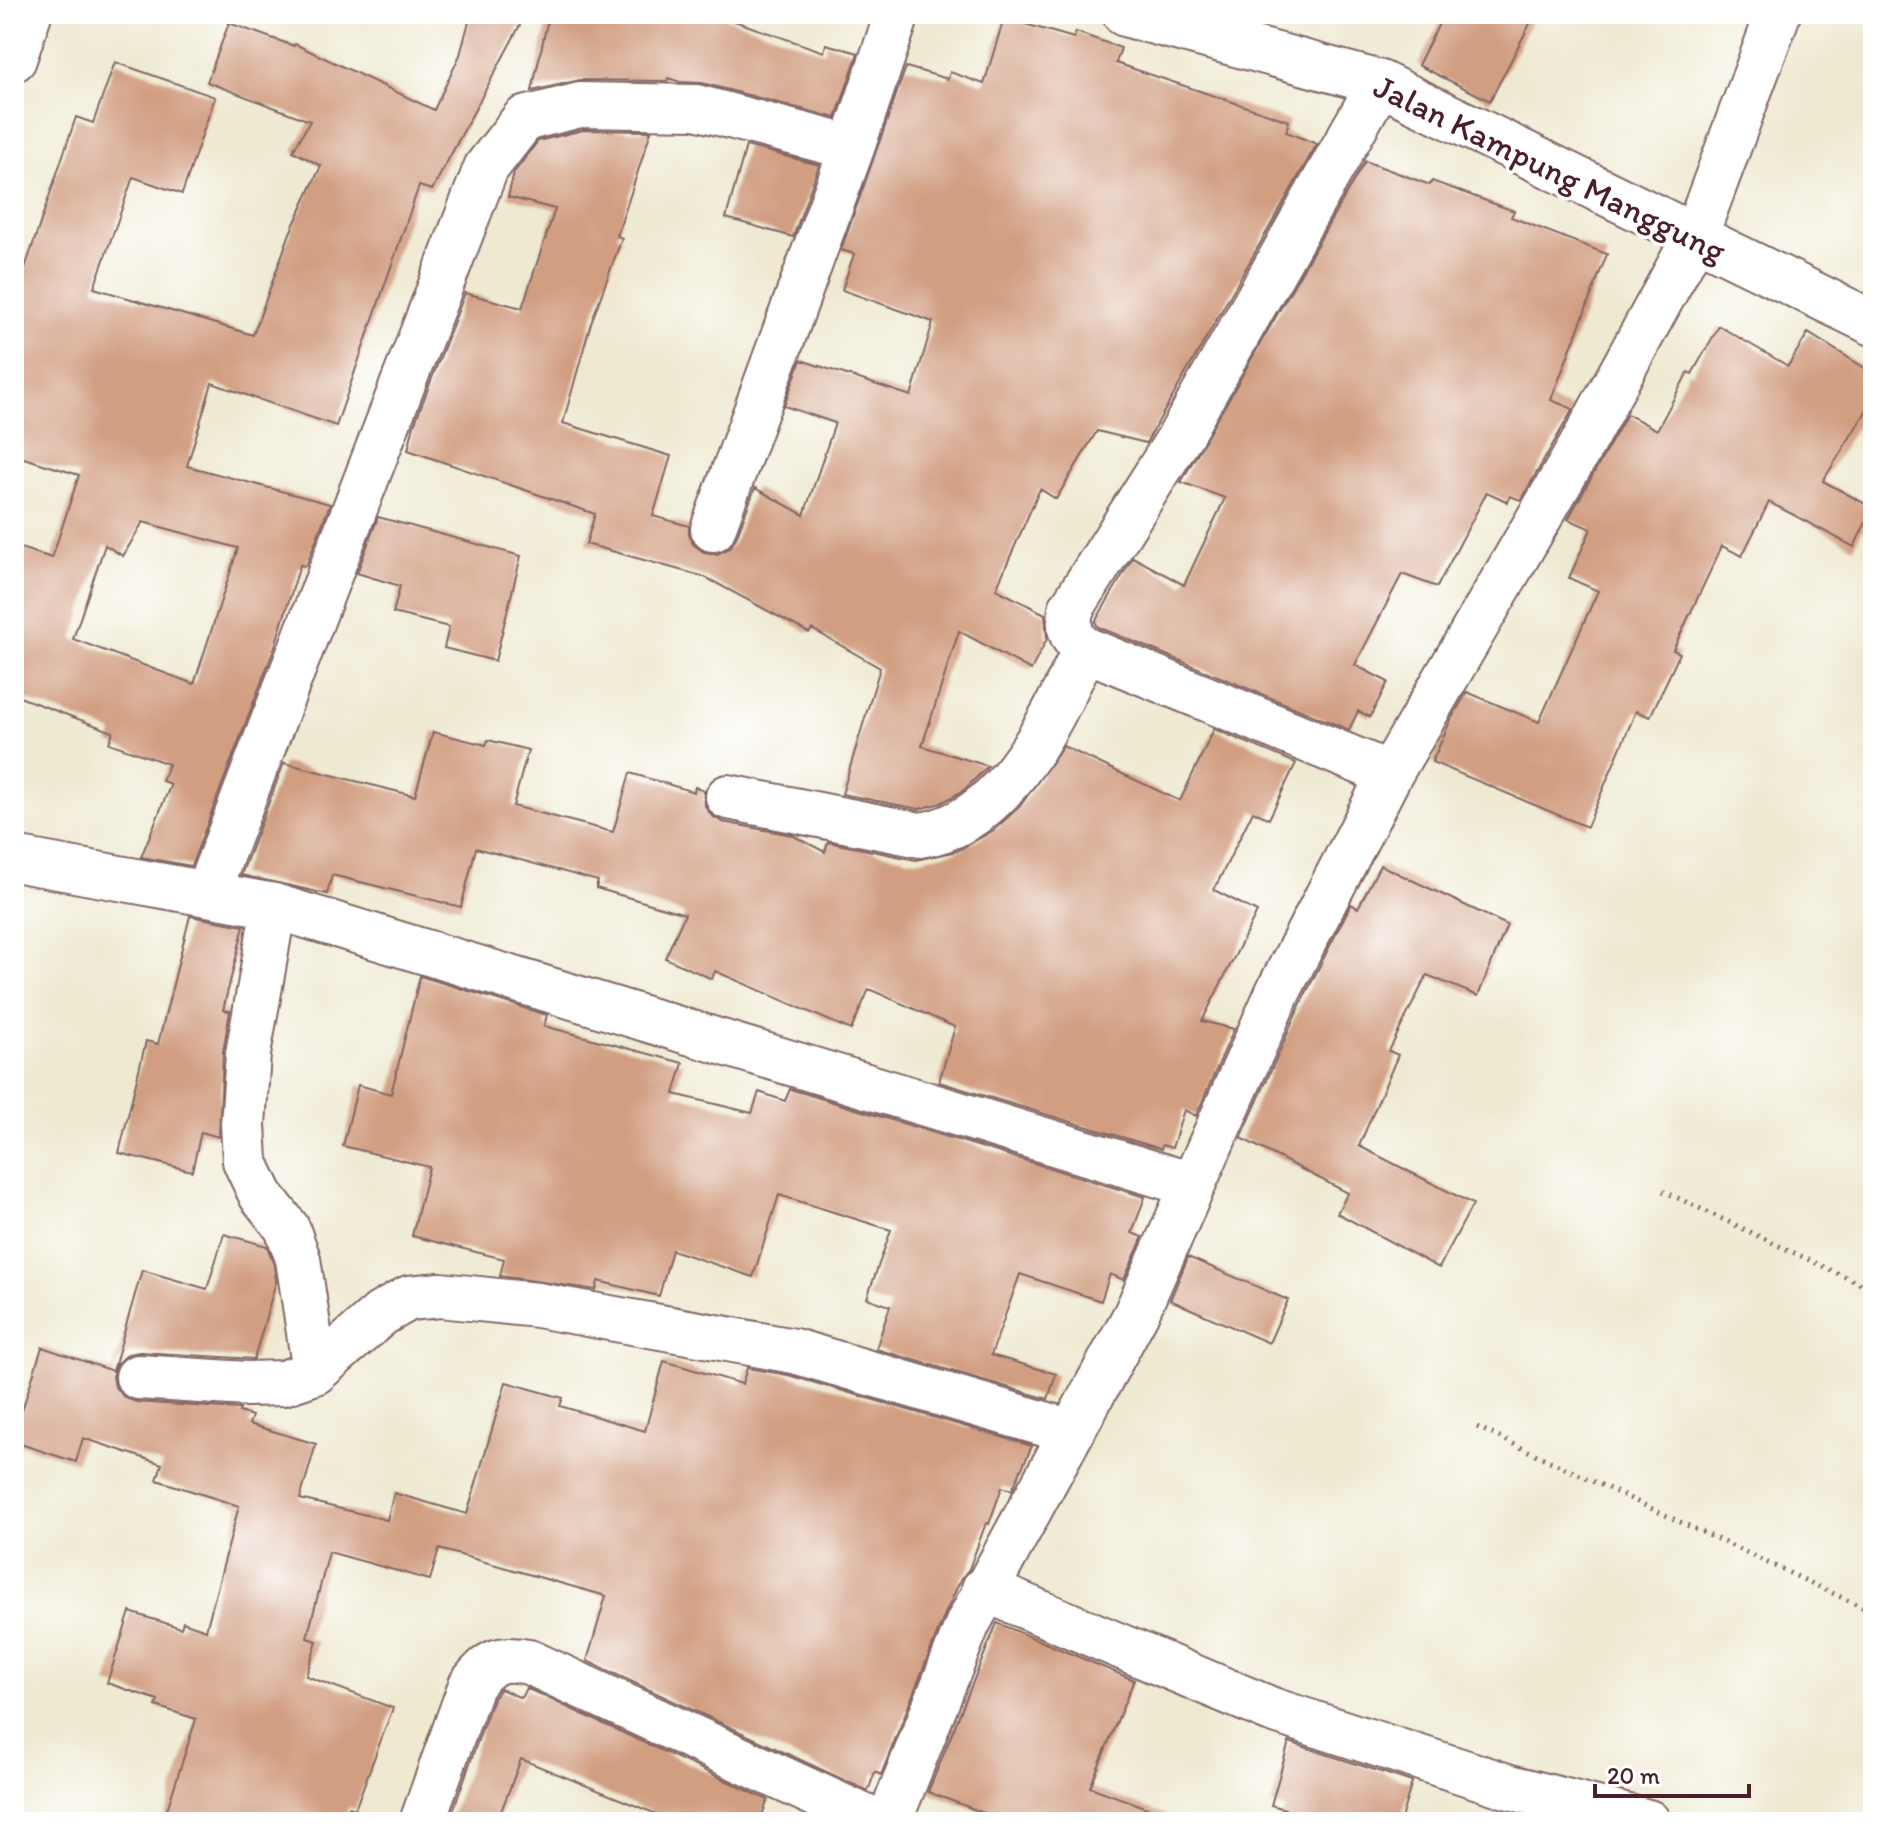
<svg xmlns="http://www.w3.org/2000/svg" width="1887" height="1836" viewBox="0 0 1887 1836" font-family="Itim,sans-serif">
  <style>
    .building { fill: #d19e81; fill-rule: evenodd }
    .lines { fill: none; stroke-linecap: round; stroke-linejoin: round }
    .minor-casing { stroke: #836665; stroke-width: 48 }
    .path { stroke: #836665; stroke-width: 5; stroke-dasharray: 2 6; stroke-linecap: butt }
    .minor { stroke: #fff; stroke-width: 44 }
    .labels { text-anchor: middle; stroke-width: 7; stroke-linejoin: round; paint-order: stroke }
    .street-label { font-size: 34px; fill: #4a1f2b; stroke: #fff }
  </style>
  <rect width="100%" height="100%" fill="#fff"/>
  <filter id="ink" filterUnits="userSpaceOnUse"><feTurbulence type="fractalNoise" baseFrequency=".0125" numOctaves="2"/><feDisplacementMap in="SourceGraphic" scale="16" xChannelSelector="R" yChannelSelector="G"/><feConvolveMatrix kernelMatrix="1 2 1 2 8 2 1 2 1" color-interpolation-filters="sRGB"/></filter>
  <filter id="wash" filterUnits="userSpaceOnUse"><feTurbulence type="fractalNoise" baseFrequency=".006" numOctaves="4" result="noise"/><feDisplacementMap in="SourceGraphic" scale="32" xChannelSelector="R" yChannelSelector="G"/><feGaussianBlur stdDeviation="1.8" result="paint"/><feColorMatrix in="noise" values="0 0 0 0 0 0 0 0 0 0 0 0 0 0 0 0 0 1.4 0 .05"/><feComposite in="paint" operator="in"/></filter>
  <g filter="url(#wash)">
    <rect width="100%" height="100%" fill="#eee9d0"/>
    <g id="blocks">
      <!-- building -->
      <path class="building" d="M471 14H526L432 190 419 186 336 426 212 383 187 466 330 504 306 566 300 565 274 649 191 866 141 857 171 784 162 781 169 764 109 743 113 732 14 695V546L52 558 79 475 14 455V268L24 271 76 117 93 123 115 62 215 97 182 194 133 177 94 288 253 335 290 233 321 166 293 151 310 121 207 82 229 23 294 46 295 44 434 110 460 55ZM143 522 238 548 194 684 73 639 105 545 123 556Z
        M549 14H714L824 52 826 44 858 53 836 118 702 83 680 82 668 78 667 81 580 80 532 91Z
        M1444 14H1535L1490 101 1418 65Z
        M1004 18 1074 38 1076 32 1121 48 1116 63 1289 121 1286 132 1317 144 1146 443 1097 431 1056 499 1040 489 996 589 1045 614 1047 639 1031 670 959 631 922 746 988 766 963 791 941 803 919 809 842 794 880 668 812 629 809 633 705 577 586 544 595 514 408 450 414 425 465 293 522 308 555 209 508 197 514 173 538 141 583 130 651 131 617 236 622 238 590 326 563 423 671 456 653 516 689 526V534L693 544 704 552 717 554 730 548 736 538 755 488 804 515 835 423 784 406 801 360 911 396 933 322 842 290 854 254 841 250 906 67 948 79 950 72 984 84Z
        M746 146 819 165 793 237 726 218Z
        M1365 161 1430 185 1432 181 1514 211 1511 217 1607 254 1551 400 1573 409 1521 500 1510 496 1508 502 1487 492 1437 587 1402 574 1355 665 1388 682 1370 717 1358 711 1349 730 1098 627 1095 622 1133 557 1184 585 1225 498 1181 482Z
        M1719 326 1788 366 1808 333 1873 373V400L1823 481 1873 508 1854 547 1769 502 1742 556 1722 546 1673 650 1680 653 1650 717 1636 711 1587 827 1432 762 1451 719 1467 692 1539 722 1598 591 1569 578 1591 529 1568 519 1627 414 1657 430 1688 372 1692 374Z
        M378 517 521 556 495 661 444 648 449 627 393 613 400 586 357 573Z
        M1214 729 1296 763 1269 819 1253 811 1214 890 1257 912 1202 1021 1234 1029 1196 1116 1184 1110 1172 1148 1162 1145 1161 1149 939 1082 955 1027 869 989 851 1030 715 971 712 979 665 958 685 914 596 888 598 881 476 848 461 907 332 875 327 894 241 875 284 763 415 796 433 732 486 745 488 740 528 750 513 806 613 832 630 773 694 792 695 787 704 791 705 806 712 816 723 822 792 835 825 852 828 842 916 860 957 851 994 830 1020 806 1063 746 1180 801Z
        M1380 865 1507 925 1478 996 1427 975 1389 1051 1398 1055 1359 1146 1473 1204 1439 1268 1337 1213 1348 1193 1241 1138 1301 1003 1351 904 1358 908Z
        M190 916 244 926 223 1010 230 1011 223 1052 219 1137 201 1132 192 1171 119 1153 146 1041 158 1044Z
        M420 976 547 1015 544 1026 683 1063 674 1094 752 1113 759 1092 785 1101 790 1089 1145 1197 1132 1233 1143 1237 1124 1280 1110 1274 1101 1301 1020 1274 991 1355 1056 1374 1048 1399 876 1349 890 1306 867 1298 891 1230 779 1195 753 1277 672 1250 659 1296 598 1281 596 1290 500 1276 504 1259 412 1236 429 1167 343 1146 358 1085 391 1094Z
        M224 1234 267 1246 274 1265 276 1282 254 1359 140 1352 128 1354 117 1364 113 1376 115 1387 124 1397 136 1402 240 1409 239 1412 252 1416 249 1424 316 1444 300 1499 387 1520 394 1493 467 1514 506 1382 563 1398 560 1406 645 1431 664 1361 742 1384 747 1368 788 1375 1032 1446 1012 1490 1002 1487 989 1524 986 1523 969 1569 961 1579 945 1614 881 1775 875 1772 868 1791 587 1661 606 1596 439 1549 430 1580 329 1552 307 1638 317 1641 306 1676 393 1708 355 1809 349 1807 343 1822H163L196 1719 156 1706 158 1700 107 1683 130 1612 181 1628 183 1622 206 1630 239 1506 157 1480 162 1464 83 1438 76 1462 14 1442V1436L42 1347 113 1371 142 1270 207 1289Z
        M1188 1257 1288 1300 1269 1343 1170 1300Z
        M997 1623 1134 1680 1090 1787 1171 1817 1170 1822H1008L928 1792Z
        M526 1688 768 1800 759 1822H676L521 1759 497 1822H449L493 1698 501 1689 521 1698Z
        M1289 1742 1412 1782 1400 1822H1281L1285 1809 1271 1805Z"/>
    </g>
  </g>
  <g filter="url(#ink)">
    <use href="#blocks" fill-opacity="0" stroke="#836665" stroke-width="2"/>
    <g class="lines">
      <!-- minor casing -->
      <g class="minor-casing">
        <path id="minor" d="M1125 14 1380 83 1873 323
          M14 59 29 14
          M1380 83 1179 438 1071 609C1068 627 1069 638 1085 649L1390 774
          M713 529 852 148
          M728 797 920 835C1006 824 1052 718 1085 649
          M14 859 274 906 1192 1185
          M207 893 486 168 524 119 580 105 696 107 852 148 897 14
          M274 906 248 1054 243 1124 245 1161 261 1195 287 1228 298 1259 315 1372
          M138 1377 247 1384 283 1383 315 1372 381 1314 409 1298 440 1295 537 1305 794 1351 1072 1432
          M984 1589 1272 1710 1510 1787 1648 1822
          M422 1822 471 1685C490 1661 499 1656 529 1662L876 1822
          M889 1822 968 1623 1136 1314 1278 992 1390 774 1580 448 1695 237 1778 14"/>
      </g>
      <!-- path -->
      <path class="path" d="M1663 1191 1873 1290
        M1477 1427 1873 1612"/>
      <!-- minor -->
      <use href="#minor" class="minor"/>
    </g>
  </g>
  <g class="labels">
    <!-- street labels -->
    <g class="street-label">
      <text transform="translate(1550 168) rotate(26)" y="12">Jalan Kampung Manggung</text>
    </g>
  </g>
  <!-- margin -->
  <rect width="1887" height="1836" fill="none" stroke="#fff" stroke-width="48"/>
  <!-- scale -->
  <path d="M1595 1784v12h154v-12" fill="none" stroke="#4a1f2b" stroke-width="4"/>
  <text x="1607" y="1784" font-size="24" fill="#4a1f2b" stroke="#ffffff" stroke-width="6" paint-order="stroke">20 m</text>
</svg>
